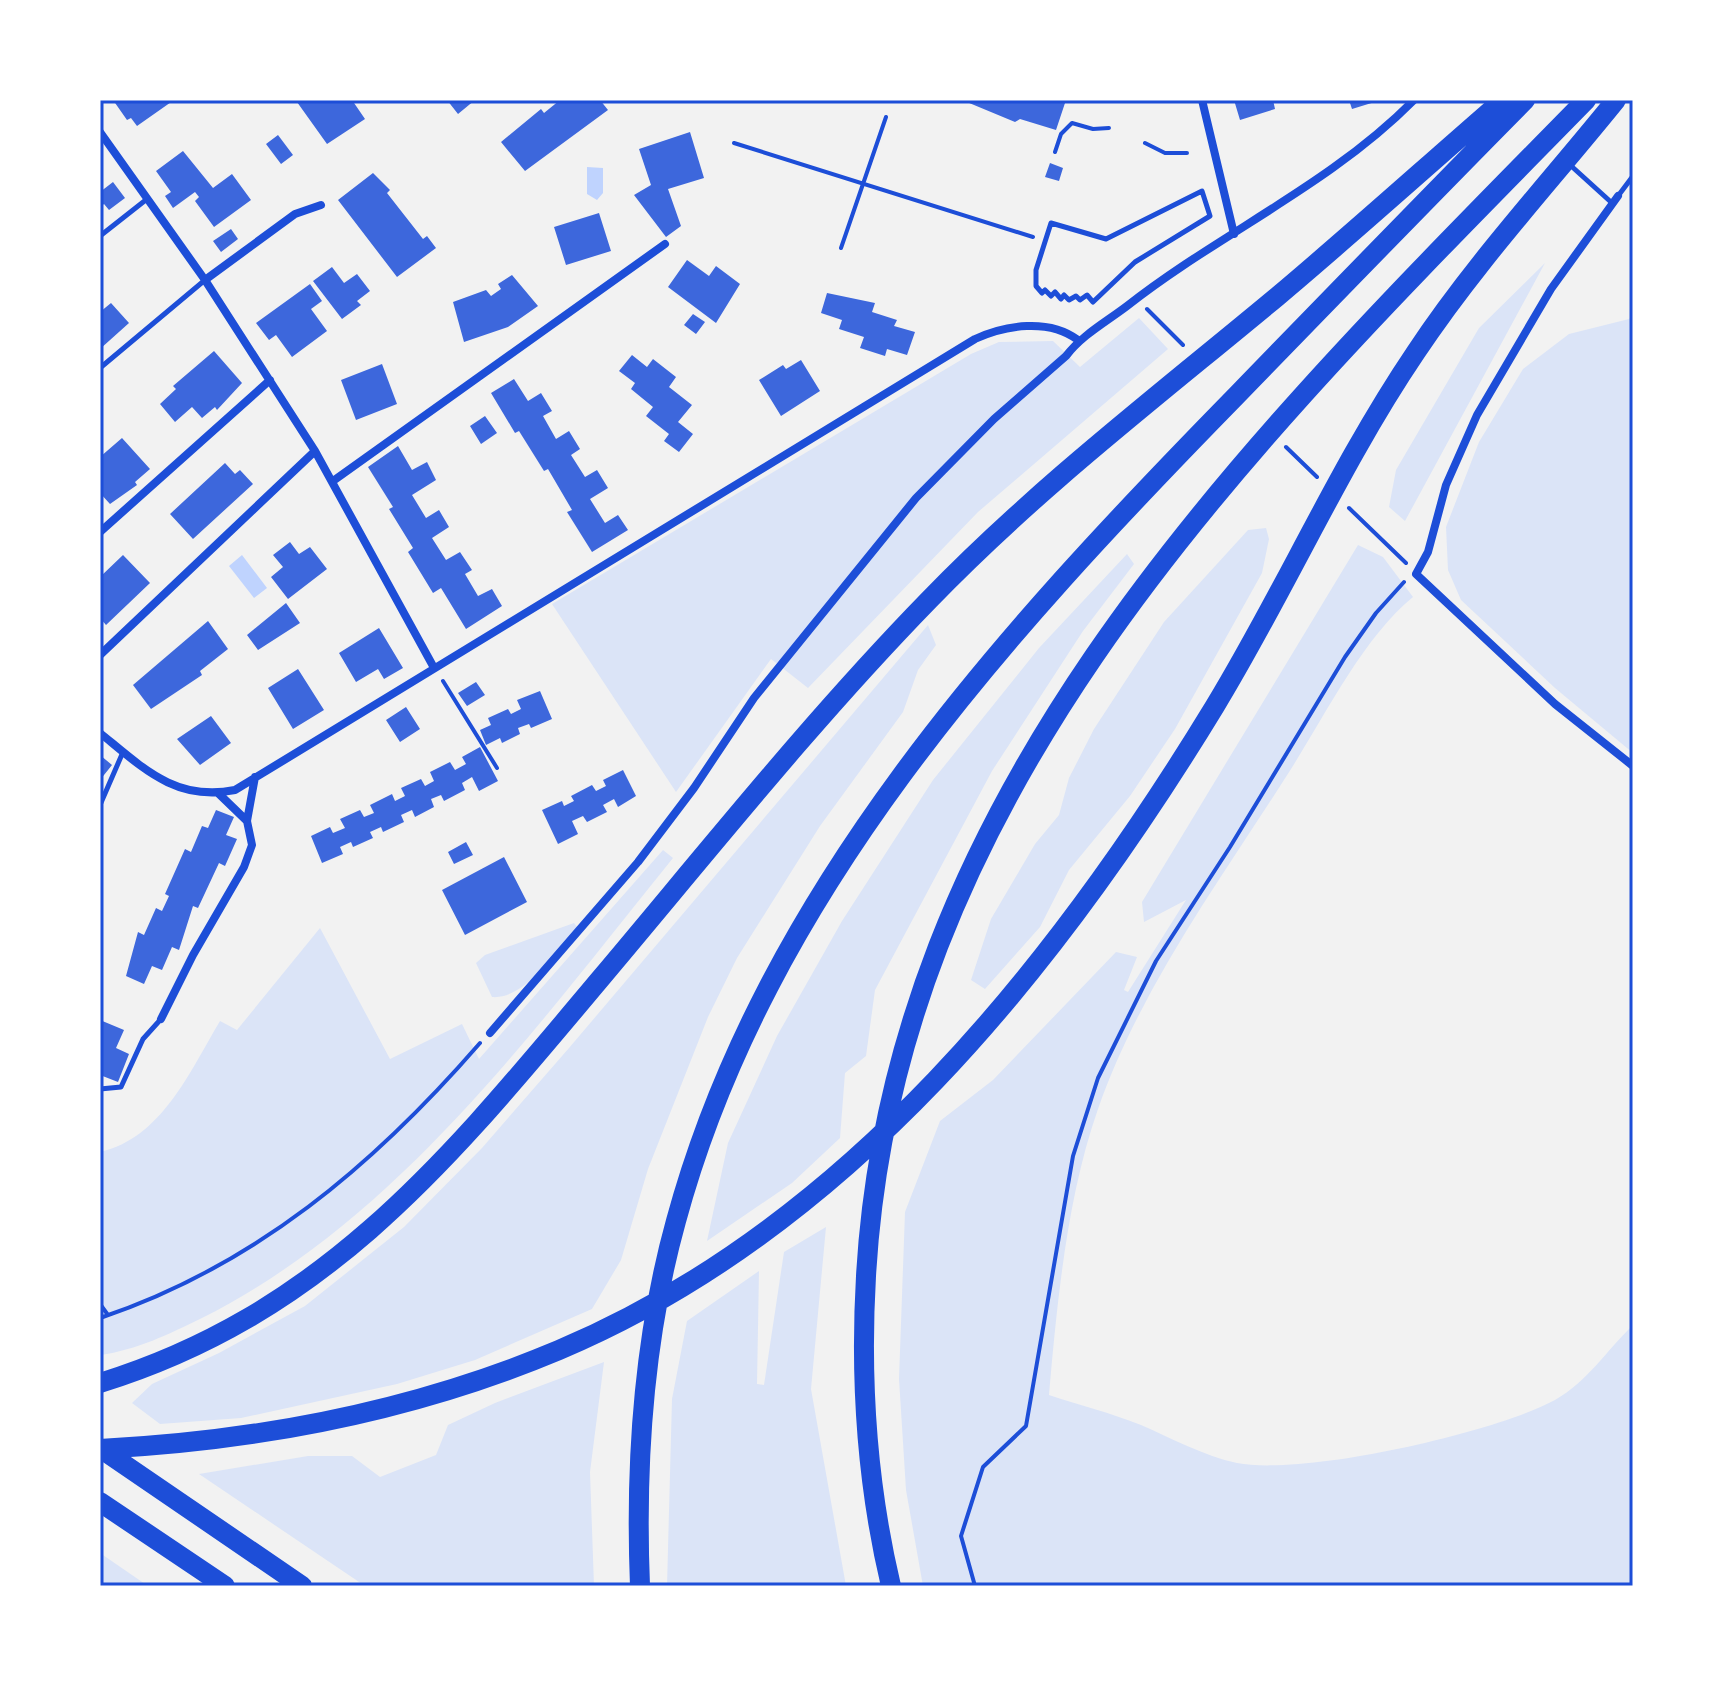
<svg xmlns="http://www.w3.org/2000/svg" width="1733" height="1686" viewBox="0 0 1733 1686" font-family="Poppins,sans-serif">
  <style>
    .green { fill: #dbe4f7 }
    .water { fill: #bfd3fe }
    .building { fill: #3d67dc }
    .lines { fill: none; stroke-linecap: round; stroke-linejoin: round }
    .path { stroke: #1d4ed8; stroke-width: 4 }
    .service { stroke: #1d4ed8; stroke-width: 5 }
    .minor { stroke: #1d4ed8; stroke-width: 8 }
    .motorway { stroke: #1d4ed8; stroke-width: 20 }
    .neatline { fill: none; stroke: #1d4ed8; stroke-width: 3 }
  </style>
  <rect width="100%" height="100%" fill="#f2f2f2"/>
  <!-- green -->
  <path class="green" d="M1545 263 1405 521 1389 507 1396 470 1479 328Z
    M1633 314V753L1555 688 1461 600 1448 570 1446 527 1479 442 1523 369 1569 334 1629 319Z
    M1139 318 1168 349 978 512 808 688 771 659 676 792 552 604 971 354 999 342 1053 341 1080 367Z
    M1266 528 1269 539 1262 573 1175 729 1130 796 1069 870 1040 927 985 989 971 980 991 919 1035 844 1059 815 1069 778 1094 729 1164 622 1248 530Z
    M1358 545 1383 557 1413 597C1363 638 1326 714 1291 769 1222 878 1141 986 1098 1109 1067 1197 1057 1303 1049 1395 1079 1405 1111 1413 1141 1425 1171 1438 1204 1456 1237 1463 1304 1476 1494 1433 1555 1400 1588 1381 1606 1351 1633 1325V1586H923L906 1490 899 1379 905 1212 940 1121 993 1080 1116 952 1137 957 1124 990 1128 992 1186 900 1144 922 1142 902Z
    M1127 554 1134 564 1083 631 992 771 875 990 866 1056 845 1073 840 1138 792 1183 707 1241 728 1143 777 1036 842 921 933 780 1039 648Z
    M928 625 936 645 918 670 903 712 820 826 737 958 708 1017 648 1169 621 1260 592 1309 475 1360 397 1384 241 1418 160 1424 132 1403 152 1384 219 1353 305 1306 404 1227 482 1148 569 1048Z
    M663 850 673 858C537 1026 399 1219 202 1318 169 1334 137 1350 100 1355V1152C162 1138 190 1071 220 1021L237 1030 320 928 390 1059 462 1024 479 1059Z
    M574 923 577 927C557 950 525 1000 492 997L476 963 485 955Z
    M826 1227 811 1389 846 1586H667L672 1399 687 1321 759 1271 757 1384 764 1385 784 1252Z
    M604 1362 590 1472 594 1586H365L199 1474 308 1456H352L380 1477 436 1455 448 1425 495 1403Z
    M100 1553 148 1586H100Z"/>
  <!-- water -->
  <path class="water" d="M587 167 603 168V193L597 200 587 194Z
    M242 555 267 588 254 598 229 566Z"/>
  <!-- building -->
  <path class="building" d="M113 100H174L137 126 131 118 127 120Z
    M300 100H352L365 119 327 144 297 102Z
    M447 100H475L458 114Z
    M560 100H600L608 110 525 171 501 142 541 109 544 113Z
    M962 100H1066L1056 130 1020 119 1015 122Z
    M1234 100H1273L1275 109 1240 120Z
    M1349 100H1378V101L1352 109Z
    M690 132 704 178 668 189 681 226 666 237 634 195 651 185 639 149Z
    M278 135 293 155 281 164 266 144Z
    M183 151 213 188 232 174 251 200 214 227 195 201 199 197 195 192 173 208 165 196 171 192 156 171Z
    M1050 163 1063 168 1059 181 1045 177Z
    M373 173 390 190 387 193 423 239 427 236 436 248 397 277 338 200Z
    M113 182 125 198 109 210 104 204 100 207V192Z
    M599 213 611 251 566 265 554 227Z
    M231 229 238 239 221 252 213 241Z
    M687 260 709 276 716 266 740 284 716 323 668 287Z
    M332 267 344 283 357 274 370 291 357 301 361 305 342 319 313 281Z
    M512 275 538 306 508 327 464 342 453 302 486 290 491 296 501 289 498 284Z
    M310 284 322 301 311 309 327 331 292 357 276 335 269 340 256 323Z
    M827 293 875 303 872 312 897 320 894 326 915 332 907 355 887 349 885 356 860 348 864 337 839 329 842 320 821 313Z
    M111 303 129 323 100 349V312Z
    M693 314 705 322 696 334 684 325Z
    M214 351 242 383 217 410 215 407 202 418 192 407 175 422 160 404 176 389 173 386Z
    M632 355 647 367 653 359 676 377 669 387 692 405 678 422 693 434 679 452 664 441 669 434 646 416 653 407 631 389 635 383 619 371Z
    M801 360 820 391 781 416 759 380 783 365 786 369Z
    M382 364 397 404 356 420 341 380Z
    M514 379 528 401 541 393 552 411 543 416 556 439 569 431 580 449 571 455 585 477 597 470 608 488 590 499 605 523 618 515 628 530 592 552 567 512 572 510 548 469 544 471 519 431 515 433 491 393Z
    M485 416 497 433 481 444 470 426Z
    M122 438 150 469 135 482 137 485 110 504 100 493V457Z
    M398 446 412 470 427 462 436 480 412 495 426 518 439 510 449 527 432 538 446 560 460 552 472 570 465 574 478 596 492 589 502 606 466 629 441 588 433 593 408 552 413 548 389 509 393 507 368 467Z
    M225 463 235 474 240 470 253 484 193 539 170 514Z
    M290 542 299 554 310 547 327 569 288 599 271 577 283 567 273 555Z
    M123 555 150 583 106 625 100 618V577Z
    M286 603 300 623 258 650 247 635Z
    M208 621 228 649 200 671 202 675 151 709 133 685Z
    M379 628 403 668 384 679 378 669 356 682 339 653Z
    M298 669 324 710 293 729 268 688Z
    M476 682 485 695 467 706 458 693Z
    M540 691 552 719 531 728 529 724 518 728 520 734 502 743 500 738 486 745 480 730 491 725 488 718 508 709 511 714 521 709 517 700Z
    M406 707 420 729 400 742 386 720Z
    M211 716 231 743 200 765 177 739Z
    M480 747 498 781 479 791 472 777 462 783 465 790 444 801 441 795 431 799 434 807 415 817 412 810 401 815 404 822 383 832 381 827 370 832 373 838 353 847 351 842 340 847 343 854 322 863 311 836 330 827 333 833 345 828 340 819 360 810 364 817 374 813 370 805 392 794 395 801 405 796 401 788 421 779 425 786 434 781 430 772 450 762 455 770 466 764 462 757Z
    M100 755 112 765 100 780Z
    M623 770 636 796 618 807 614 799 603 805 607 812 587 822 583 816 572 821 578 834 558 844 542 810 562 801 564 806 574 801 571 796 592 785 596 791 606 786 603 780Z
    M216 810 234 817 226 835 237 839 225 866 219 863 198 908 193 906 179 950 172 947 162 970 152 966 144 984 126 976 138 932 144 935 156 908 162 911 169 896 165 894 185 849 191 852 202 826 208 828Z
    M466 842 473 855 454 864 448 852Z
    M504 857 527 902 465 935 442 890Z
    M100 1020 124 1030 116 1048 129 1054 118 1082 100 1075Z"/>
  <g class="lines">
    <!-- path -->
    <path class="path" d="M734 143 1033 237
      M1145 143 1165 153H1187
      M1055 152 1061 134 1072 123 1093 129 1109 128
      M841 248 886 117
      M1147 309 1183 345
      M1286 447 1317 477
      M1349 508 1406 563
      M443 681 497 768
      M100 1304 108 1315
      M100 1318C255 1266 374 1165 480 1043
      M975 1586 961 1536 983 1467 1026 1426 1073 1156 1098 1078 1156 961 1230 847 1345 657 1376 613 1404 582"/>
    <!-- service -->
    <path class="service" d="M1569 164 1612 203
      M1202 191 1210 216 1135 262 1093 302 1087 295 1080 300 1076 296 1069 300 1064 295 1061 299 1055 292 1051 296 1045 290 1042 293 1036 286V270L1051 223 1106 239Z
      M1618 196 1633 176
      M100 236 147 199
      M100 368 205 280
      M100 805 123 752
      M100 1089 121 1087 143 1039 161 1019"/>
    <!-- minor -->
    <path class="minor" d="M1202 100 1234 234
      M100 132 205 280 315 451 433 666
      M1618 196 1551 289 1477 415 1446 485 1428 552 1416 574 1555 704 1633 766
      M205 280 295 214 321 205
      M333 481 665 244
      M100 532 270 380
      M100 655 315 451
      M100 733C143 768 176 802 235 790L975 339C1005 325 1049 318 1078 340
      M218 793 247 821 255 777
      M161 1019 193 955 244 867 252 845 247 821
      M490 1033 638 862 694 788 754 698 916 498 994 419 1066 356C1082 335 1106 322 1127 306 1220 233 1330 185 1414 100"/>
    <!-- motorway -->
    <path class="motorway" d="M100 1383C329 1312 453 1154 601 978 708 851 813 719 929 600 1036 489 1159 395 1278 296 1354 232 1428 165 1503 100
      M100 1448 302 1586
      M100 1449C256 1441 414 1411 559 1350 848 1228 1056 967 1215 706 1285 591 1340 464 1416 352 1475 263 1549 183 1616 100
      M100 1502 225 1586
      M640 1586C635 1462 643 1340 676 1221 765 893 1004 633 1236 396 1332 297 1428 198 1525 100
      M891 1586C867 1485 860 1380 866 1276 894 781 1261 432 1586 100"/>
  </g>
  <!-- border -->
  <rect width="1733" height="1686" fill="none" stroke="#ffffff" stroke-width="204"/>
  <rect x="102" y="102" width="1529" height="1482" class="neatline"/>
</svg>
